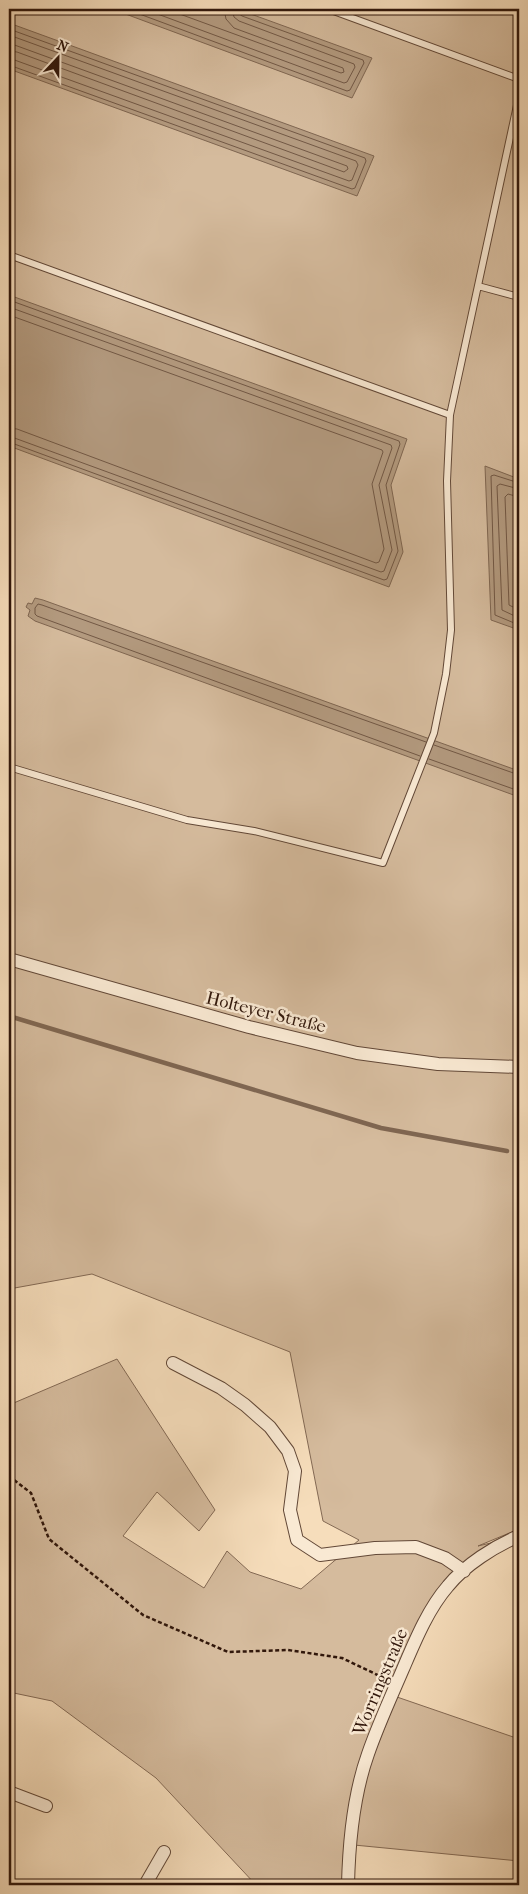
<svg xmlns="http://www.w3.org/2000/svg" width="528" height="1894" viewBox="0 0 528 1894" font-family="'IM FELL French Canon',serif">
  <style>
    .green { fill: #d5bb9d; stroke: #836954 }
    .water { fill: #b39a7f; stroke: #7f6651 }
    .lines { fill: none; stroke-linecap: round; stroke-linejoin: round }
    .shore { stroke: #725845; stroke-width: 1 }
    .stream { stroke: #7f6651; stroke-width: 4.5 }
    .lane-casing { stroke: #624837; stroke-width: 8 }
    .street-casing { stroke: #624837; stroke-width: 14 }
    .path { stroke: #31170b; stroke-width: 2.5; stroke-dasharray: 4 2.5; stroke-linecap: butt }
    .lane { stroke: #f9e9d3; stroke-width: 6 }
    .street { stroke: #f9e9d3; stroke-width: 12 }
    .labels { text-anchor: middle; stroke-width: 5; stroke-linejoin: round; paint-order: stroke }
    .street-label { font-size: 18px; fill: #31170b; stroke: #f9e9d3 }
  </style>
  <rect width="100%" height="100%" fill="#f6ddbb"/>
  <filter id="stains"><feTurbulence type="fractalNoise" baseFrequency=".004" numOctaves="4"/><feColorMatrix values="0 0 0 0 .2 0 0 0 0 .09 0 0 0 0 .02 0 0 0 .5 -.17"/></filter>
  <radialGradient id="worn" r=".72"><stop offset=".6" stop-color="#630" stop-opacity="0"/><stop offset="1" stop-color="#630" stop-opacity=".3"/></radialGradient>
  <!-- green -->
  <path class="green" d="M9 9H519V1064L430 1058 362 1049 311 1038 9 954Z
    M9 964 357 1057 519 1070V1529L478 1546 499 1541 450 1578 366 1753 347 1885H256L156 1778 52 1701 9 1692V1405L117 1359 215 1510 199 1531 157 1492 123 1536 204 1588 227 1551 250 1572 301 1589 359 1540 323 1521 290 1352 92 1274 9 1289Z
    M397 1697 519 1739V1861L354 1845 359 1791Z"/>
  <!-- water -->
  <path class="water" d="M112 9H237L372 58 352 98Z
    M9 23 374 156 357 196 9 69Z
    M9 295 407 439 391 485 403 552 389 587 9 446Z
    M485 466 519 479V630L491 620Z
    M35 598 43 600 519 771V797L35 621 28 616 30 610 26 607 28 603 32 604Z"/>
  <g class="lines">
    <!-- shore -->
    <path class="shore" d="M126 9 347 91 350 90 364 63 363 60 242 16 238 13V9
      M144 9 344 83 347 82 355 67 354 64 239 21 234 17 232 9
      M166 9 341 73 344 72 343 68 234 28 226 19 224 9
      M9 29 365 158 366 161 355 188 352 189 9 65
      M9 35 356 161 358 165 352 180 349 181 9 58
      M9 43 347 166 348 169 344 172 17 52 9 51
      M9 300 399 441 400 444 386 485 398 551 387 579 384 580 9 442
      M9 307 391 445 392 448 379 485 392 550 384 571 381 572 9 436
      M9 315 382 450 383 452 372 484 384 549 379 562 376 563 17 429 9 428
      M519 483 494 475 491 476 495 615 519 625
      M519 489 500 484 497 486 502 610 519 618
      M519 497 508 494 505 497 509 605 519 610
      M434 745 519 775
      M420 756 37 616 35 614V608L38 604 42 605 426 742
      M429 759 519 791"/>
    <!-- stream -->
    <path class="stream" d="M9 1016 381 1128 507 1151"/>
    <!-- lane casing -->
    <g class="lane-casing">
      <path id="lane" d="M328 9 519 79
        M9 255 450 415 447 481 451 630 446 674 434 733 383 863 254 831 187 820 9 767
        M478 286 519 297
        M450 415 519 96"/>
    </g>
    <!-- street casing -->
    <g class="street-casing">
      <path id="street" d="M9 959 249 1027 357 1053 438 1064 519 1067
        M173 1363 221 1388 245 1405 270 1427 288 1451 295 1471 290 1510 297 1540 320 1555 375 1548 416 1547 445 1558 464 1571
        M9 1792 46 1806
        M145 1885 164 1852
        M348 1885C349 1841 353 1796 368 1754 378 1725 391 1697 403 1669 415 1641 428 1609 448 1586 465 1565 495 1546 519 1536"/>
    </g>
    <!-- path -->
    <path class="path" d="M9 1476 31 1493 49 1539 143 1615 228 1652 288 1650 342 1658 386 1679"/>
    <!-- lane -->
    <use href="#lane" class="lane"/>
    <!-- street -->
    <use href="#street" class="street"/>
  </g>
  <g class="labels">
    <!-- street labels -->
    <g class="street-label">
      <text transform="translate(266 1012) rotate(14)" y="6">Holteyer Straße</text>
      <text transform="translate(380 1682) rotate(-67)" y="6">Worringstraße</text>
    </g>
  </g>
  <!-- margin -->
  <rect width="528" height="1894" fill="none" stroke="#f6ddbb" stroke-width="30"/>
  <rect x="10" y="10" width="508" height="1874" fill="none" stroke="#31170b" stroke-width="2.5"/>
  <rect x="15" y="15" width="498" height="1864" fill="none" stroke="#31170b"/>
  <!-- north arrow -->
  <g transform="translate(58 58) rotate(22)" stroke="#f9e9d3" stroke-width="4" paint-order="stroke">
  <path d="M0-4L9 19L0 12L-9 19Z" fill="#31170b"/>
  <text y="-8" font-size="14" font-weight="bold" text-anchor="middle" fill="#31170b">N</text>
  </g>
  <rect width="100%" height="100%" filter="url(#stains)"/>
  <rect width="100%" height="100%" fill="url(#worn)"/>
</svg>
